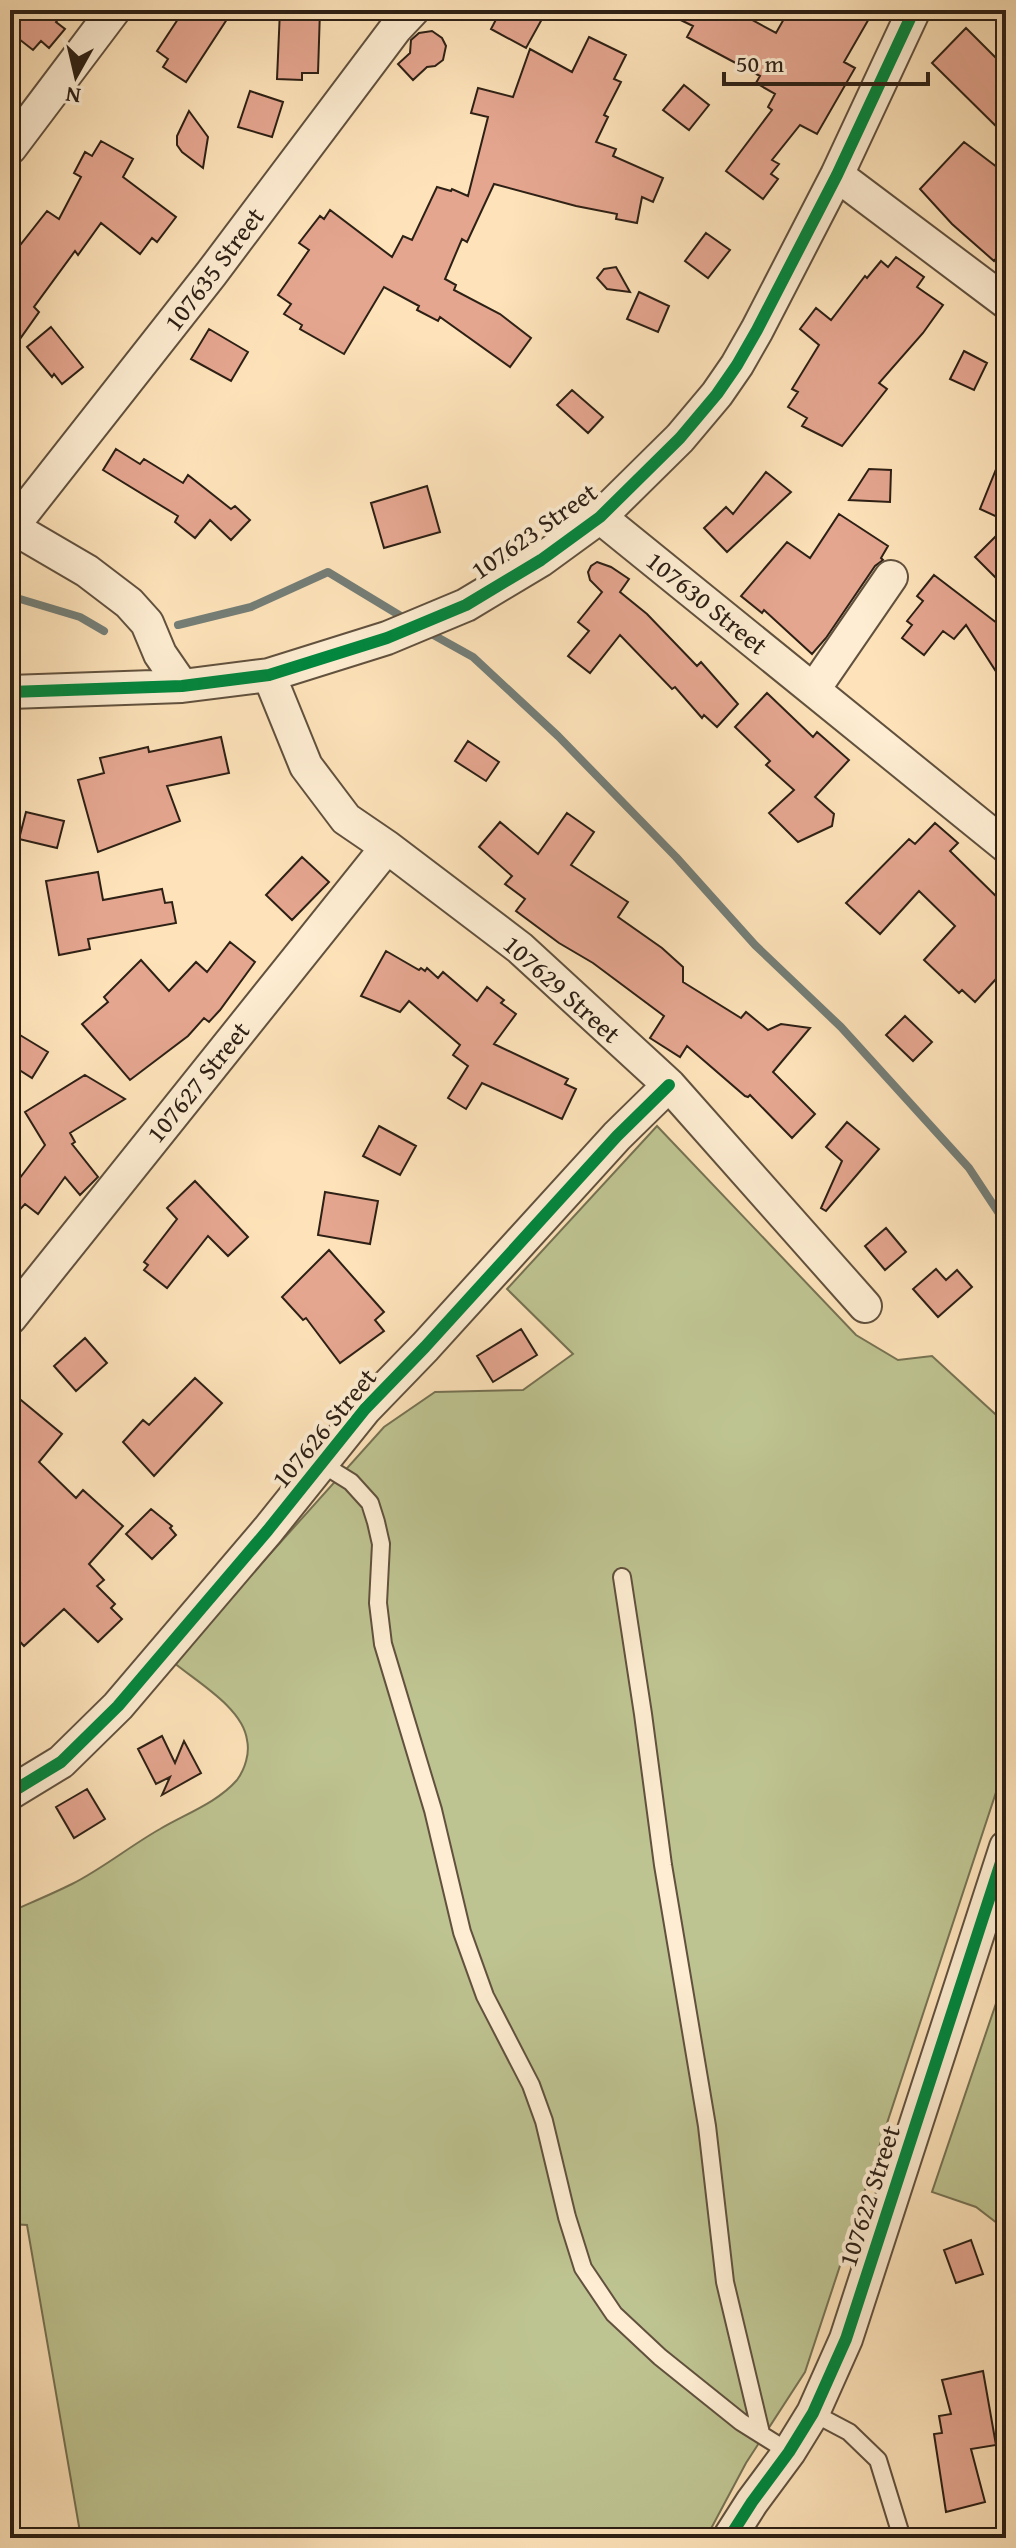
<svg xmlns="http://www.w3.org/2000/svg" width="1016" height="2548" viewBox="0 0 1016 2548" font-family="'Gentium Book Plus',serif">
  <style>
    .green { fill: #bec491; stroke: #767253; stroke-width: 2 }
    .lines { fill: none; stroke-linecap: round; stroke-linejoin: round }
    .stream { stroke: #747e77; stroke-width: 8 }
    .building { fill: #e5a690; stroke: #2d2015; stroke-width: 2 }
    .service-casing { stroke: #61513e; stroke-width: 20 }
    .minor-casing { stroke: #61513e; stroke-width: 36 }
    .service { stroke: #feedd2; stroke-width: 16 }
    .minor { stroke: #feedd2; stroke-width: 32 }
    .cycleway-casing { stroke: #feedd2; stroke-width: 17 }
    .cycleway { stroke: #00873e; stroke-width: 12 }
    .labels { text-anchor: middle; stroke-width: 8; stroke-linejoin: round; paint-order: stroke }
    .street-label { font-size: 26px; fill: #2d2015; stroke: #feedd2 }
  </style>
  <rect width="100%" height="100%" fill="#fee3ba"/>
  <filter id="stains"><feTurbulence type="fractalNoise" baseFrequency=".0025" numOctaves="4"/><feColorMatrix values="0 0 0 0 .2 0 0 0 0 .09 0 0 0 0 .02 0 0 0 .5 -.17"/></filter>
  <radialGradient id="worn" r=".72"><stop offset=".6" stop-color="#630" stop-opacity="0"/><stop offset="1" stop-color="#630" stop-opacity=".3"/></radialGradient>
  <!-- green -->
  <path class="green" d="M657 1126 856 1335 898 1360 932 1356 1006 1424V1762L805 2372 746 2463 706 2538H81L27 2225 10 2224V1912C30 1903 52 1894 72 1884 102 1869 130 1846 160 1829 185 1814 217 1803 237 1780 245 1769 250 1753 247 1740 243 1708 197 1682 173 1662L384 1427 435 1392 523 1390 573 1354 507 1289Z
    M1006 1974V2230L976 2207 932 2192Z"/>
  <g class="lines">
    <!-- stream -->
    <path class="stream" d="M10 596 80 617 104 631
      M178 625 251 607 328 572 409 621
      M428 632 473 657 558 736 676 857 755 945 841 1027 969 1168 1006 1224"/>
  </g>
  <!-- building -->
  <path class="building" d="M10 10H66L56 22 65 29 49 48 41 41 33 50 10 32Z
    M184 10H233L186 82 163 67 168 59 157 51Z
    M280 10H320L318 73H302V80L277 79Z
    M501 10H547L526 48 491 29Z
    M660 10H734L776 33 789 10H874L844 62 855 68 817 134 800 125 772 160 779 164 771 174 778 179 763 199 726 171 772 110 768 107 775 94 756 83 760 76 687 37 693 26Z
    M966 28 1006 68V136L932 63Z
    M432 31 442 38 446 46 443 60 435 66 427 67 413 80 398 64 410 53 411 40 419 33Z
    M589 37 626 55 614 79 621 82 604 115 608 117 596 142 616 149 613 156 663 178 653 202 642 197 637 223 616 219 617 214 576 206 494 184 467 242 462 239 445 279 456 285 454 290 500 314 531 338 510 367 440 317 438 321 417 310 419 306 384 287 344 354 300 329 302 325 284 314 291 304 278 295 309 250 299 243 320 216 324 219 330 210 392 257 403 236 412 240 437 187 451 191 452 189 468 196 488 117 471 113 478 88 513 97 530 49 572 72Z
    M684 85 709 105 689 130 663 110Z
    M250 91 283 102 272 137 238 127Z
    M189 111 208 137 203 168 182 152 177 145V136Z
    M101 141 133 159 123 177 176 217 157 242 152 238 140 254 101 223 78 255 75 251 34 307 39 312 10 353V258L47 211 59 219 81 177 74 173 85 152 92 156Z
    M964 142 1006 174V247L994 261 952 224 920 189Z
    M706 233 730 250 708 278 685 261Z
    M896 257 924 277 917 287 943 305 923 333 879 383 887 389 842 446 802 426 807 418 788 407 798 392 792 389 819 345 800 329 816 308 831 320 865 276 867 278 881 261 888 267Z
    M616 267 630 292 607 289 597 278 604 269Z
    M639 292 669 306 658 332 627 319Z
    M51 327 83 367 62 384 54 374 52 377 27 347Z
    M209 329 248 352 231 381 191 359Z
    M964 351 987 363 974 390 950 379Z
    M572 390 603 417 588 433 557 405Z
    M1005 447H1006V521L980 509Z
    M116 449 140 464 144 459 183 483 188 475 231 509 235 506 250 520 231 540 210 520 195 538 175 522 178 516 103 470Z
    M869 469 891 470 890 502 849 500Z
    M766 472 791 492 727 552 704 528 726 507 733 514Z
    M427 486 440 532 384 548 371 503Z
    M839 514 888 546 881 558 883 560 875 566 826 638 812 654 764 610 762 613 741 596 787 542 810 558Z
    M1006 526V588L975 557Z
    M597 562 611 567 629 579 620 592 647 614 697 666 701 662 738 704 717 727 704 715 702 718 675 687 672 689 620 635 590 673 568 656 589 631 578 622 602 592 590 580 588 572 591 566Z
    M934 575 1006 630V687L966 625 954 639 943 631 924 655 902 638 912 625 907 621 923 601 917 596Z
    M767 693 813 737 817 732 849 760 815 797 834 814 832 826 798 842 769 813 794 790 766 765 770 761 735 727Z
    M221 737 229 773 167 786 180 821 98 852 78 780 104 773 100 758 148 747 149 752Z
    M468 741 499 762 486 781 455 761Z
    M26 812 64 821 57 848 19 839Z
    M567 813 594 832 571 865 628 902 618 917 662 948 683 967V982L741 1018 746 1012 768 1030 781 1024 810 1028 773 1072 815 1114 792 1138 750 1095 748 1097 745 1096 687 1046 680 1057 650 1038 664 1016 593 963 559 943 516 911 525 899 505 884 512 876 479 847 500 822 538 854Z
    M935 823 958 843 950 851 1006 906V968L975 1002 962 990 959 993 924 960 955 926 919 891 880 934 846 903 909 839 915 844Z
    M302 857 329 882 292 920 266 895Z
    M98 872 103 900 162 889 165 903 172 902 176 923 88 939 90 949 59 955 46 881Z
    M230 942 255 962 220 1010 209 1022 204 1018 188 1036 130 1080 82 1024 108 1002 104 997 141 960 169 991 196 962 207 972Z
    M386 951 419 970 421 968 425 971 427 968 438 978 443 972 477 1001 487 987 504 1000 501 1003 516 1014 494 1044 568 1079 565 1084 576 1089 562 1119 482 1083 466 1109 448 1098 468 1066 453 1055 460 1045 409 1001 400 1012 361 996Z
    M905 1016 932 1042 913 1061 886 1035Z
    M10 1029 48 1052 32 1078 10 1064Z
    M85 1075 125 1099 70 1133 75 1142 72 1144 98 1177 80 1195 65 1177 38 1214 25 1204 10 1220V1191L45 1145 25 1112Z
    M847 1122 879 1149 826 1211 821 1208 842 1161 826 1147Z
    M379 1126 416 1146 400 1175 363 1156Z
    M195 1181 248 1237 228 1256 208 1236 167 1288 144 1270 148 1265 144 1262 177 1219 167 1208Z
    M325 1192 378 1201 370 1244 318 1235Z
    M886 1228 906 1252 885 1270 865 1246Z
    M329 1250 384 1312 375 1320 384 1331 340 1363 306 1318 303 1320 282 1297Z
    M936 1269 946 1280 957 1270 972 1287 938 1317 913 1289Z
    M521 1329 537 1355 493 1382 477 1356Z
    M85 1338 107 1363 76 1391 54 1366Z
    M195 1378 222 1403 154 1476 123 1442 143 1420 149 1425Z
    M10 1391 62 1434 39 1462 76 1498 83 1490 123 1526 89 1564 104 1580 97 1586 115 1604 111 1608 122 1619 98 1642 64 1609 24 1646 10 1631Z
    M151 1509 172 1526 170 1528 176 1535 152 1559 126 1534Z
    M162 1736 175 1763 184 1741 201 1773 162 1795 170 1777 156 1784 138 1749Z
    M87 1789 105 1819 74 1838 56 1807Z
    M971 2240 983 2274 956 2283 944 2250Z
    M983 2371 996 2445 971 2449 985 2502 946 2512 934 2434 942 2433 939 2416 951 2414 942 2380Z"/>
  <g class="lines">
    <!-- service casing -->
    <g class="service-casing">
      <path id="service" d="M322 1464 351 1482 370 1503 376 1522 381 1544 378 1603 383 1644 433 1810 462 1932 485 1996 531 2085 544 2121 567 2217 583 2268 614 2314 660 2357 741 2422 789 2452
        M622 1577 643 1714 663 1865 707 2126 725 2282 761 2433
        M813 2413 849 2432 878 2460 902 2538"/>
    </g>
    <!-- minor casing -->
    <g class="minor-casing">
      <path id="minor" d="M10 148 114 10
        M837 175 1006 302
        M600 517 1006 846
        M10 526 87 571 129 603 147 623 160 654 182 686
        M12 527 211 274 396 28 413 10
        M269 675 306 766 346 819 387 847 520 948 669 1085 865 1306
        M814 689 891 577
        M10 692 182 686 269 675 387 638 466 605 541 560 600 517 680 438 717 394 737 365 757 330 837 175 914 10
        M10 1318 387 847
        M10 1793 61 1762 118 1706 268 1530 365 1409 425 1347 617 1136 669 1085
        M729 2538 752 2502 789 2452 813 2413 846 2339 1006 1847"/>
    </g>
    <!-- service -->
    <use href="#service" class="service"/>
    <!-- minor -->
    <use href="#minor" class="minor"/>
    <!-- cycleway casing -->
    <g class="cycleway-casing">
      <path id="cycleway" d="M10 692 182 686 269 675 387 638 466 605 541 560 600 517 680 438 717 394 737 365 757 330 837 175 914 10
        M10 1793 61 1762 118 1706 268 1530 365 1409 425 1347 617 1136 669 1085
        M729 2538 752 2502 789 2452 813 2413 846 2339 1006 1847"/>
    </g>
    <!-- cycleway -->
    <use href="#cycleway" class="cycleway"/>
  </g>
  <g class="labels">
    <!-- street labels -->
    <g class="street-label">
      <text transform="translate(214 269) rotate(-53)" y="9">107635 Street</text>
      <text transform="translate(534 531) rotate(-35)" y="9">107623 Street</text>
      <text transform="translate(707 603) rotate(39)" y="9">107630 Street</text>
      <text transform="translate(562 989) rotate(42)" y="9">107629 Street</text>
      <text transform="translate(198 1082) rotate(-51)" y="9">107627 Street</text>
      <text transform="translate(324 1428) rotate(-50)" y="9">107626 Street</text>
      <text transform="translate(869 2196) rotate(-72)" y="9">107622 Street</text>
    </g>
  </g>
  <!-- margin -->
  <rect width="1016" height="2548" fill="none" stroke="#fee3ba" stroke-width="40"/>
  <rect x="12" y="12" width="992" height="2524" fill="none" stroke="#2d2015" stroke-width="4"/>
  <rect x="20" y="20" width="976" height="2508" fill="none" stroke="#2d2015" stroke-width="2"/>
  <!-- north arrow -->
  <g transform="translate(76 76) rotate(188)" stroke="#feedd2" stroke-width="6" paint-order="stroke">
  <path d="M0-6L14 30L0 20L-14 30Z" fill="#2d2015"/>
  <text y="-12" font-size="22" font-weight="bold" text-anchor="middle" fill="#2d2015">N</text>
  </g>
  <!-- scale -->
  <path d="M724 72v12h204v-12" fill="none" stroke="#2d2015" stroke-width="4"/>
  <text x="736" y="72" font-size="24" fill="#2d2015" stroke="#feedd2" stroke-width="6" paint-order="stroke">50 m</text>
  <rect width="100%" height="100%" filter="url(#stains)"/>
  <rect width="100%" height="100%" fill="url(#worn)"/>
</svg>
